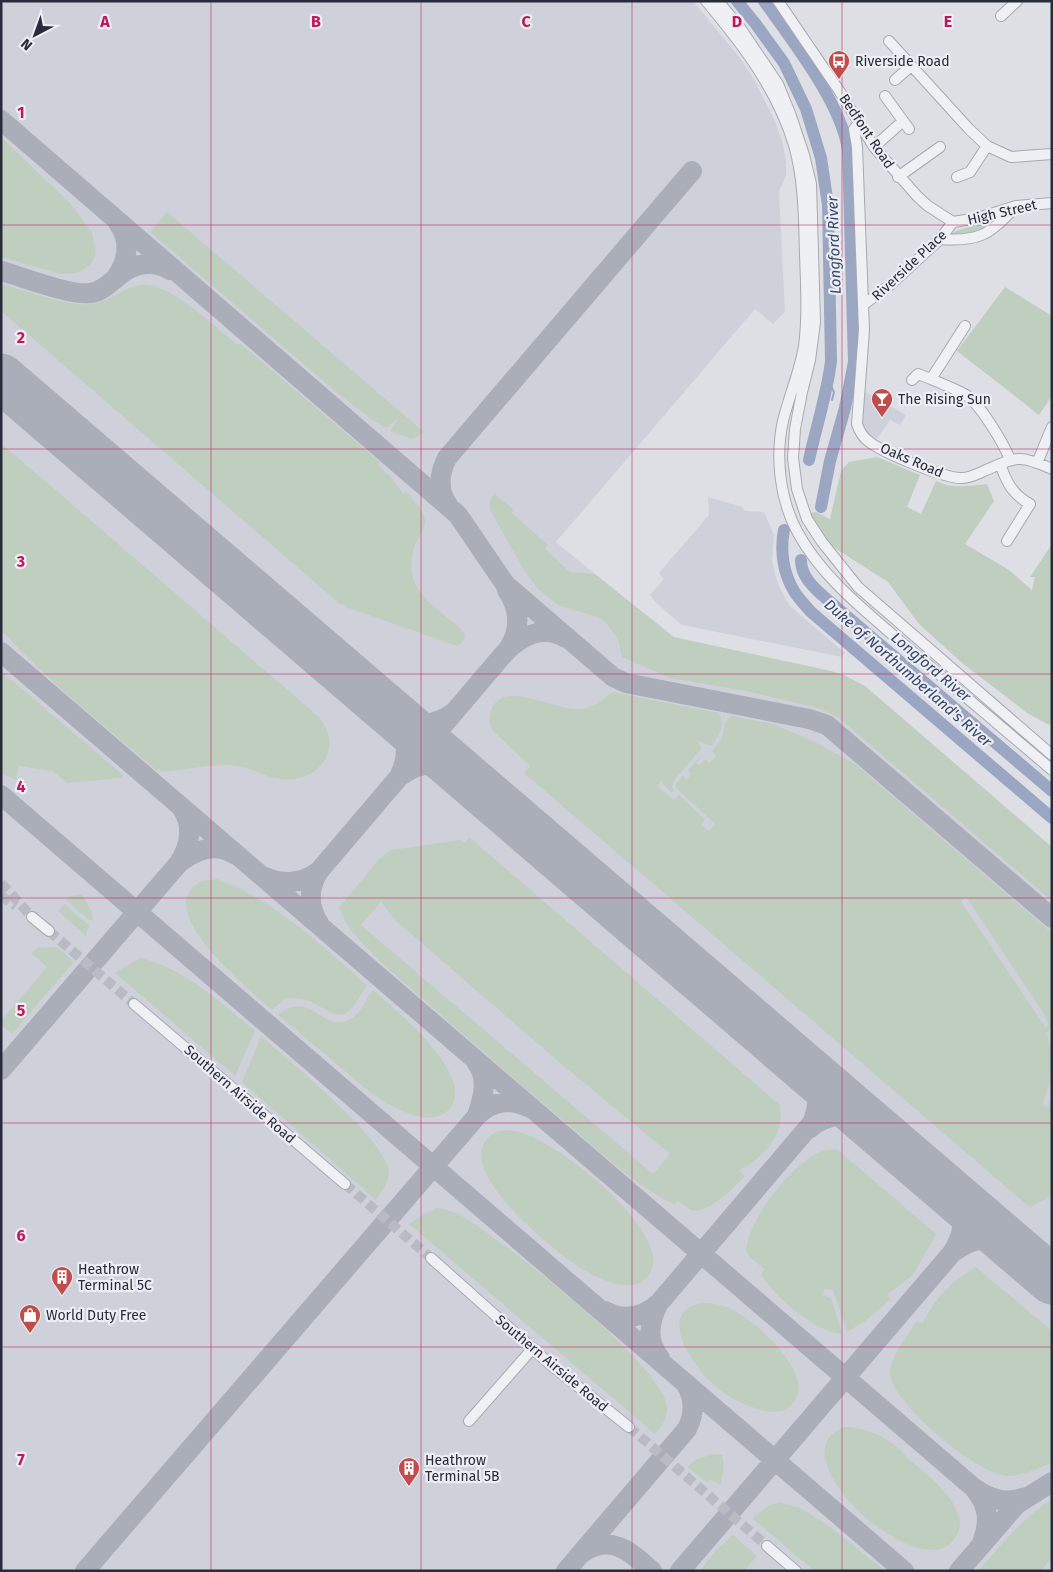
<svg xmlns="http://www.w3.org/2000/svg" width="1053" height="1572" viewBox="0 0 1053 1572" font-family="'Fira Sans',sans-serif">
  <style>
    .built { fill: #cfd1da }
    .green { fill: #c0cebf; fill-rule: evenodd }
    .lines { fill: none; stroke-linecap: round; stroke-linejoin: round }
    .stream { stroke: #9ba7c2; stroke-width: 2 }
    .river { stroke: #9ba7c2; stroke-width: 12 }
    .taxiway { stroke: #aaaeb9; stroke-width: 20 }
    .runway { stroke: #aaaeb9; stroke-width: 49 }
    .minor-tunnel { stroke: #b9bbc3; stroke-width: 10; stroke-dasharray: 10 5; stroke-linecap: butt }
    .minor-casing { stroke: #a7a9b2; stroke-width: 12 }
    .minor { stroke: #eff0f4; stroke-width: 10 }
    .grid { fill: none; stroke: #c2185b; stroke-width: 1; stroke-opacity: 0.55 }
    .labels { text-anchor: middle; stroke-width: 4.5; stroke-linejoin: round; paint-order: stroke }
    .poi-label { font-size: 14px; fill: #282b3a; stroke: #eceef3; text-anchor: start }
    .street-label { font-size: 14px; fill: #282b3a; stroke: #eceef3 }
    .water-label { font-size: 15px; font-style: italic; fill: #36456a; stroke: #eceef3 }
    .grid-label { font-size: 16px; text-anchor: middle; font-weight: bold; fill: #c2185b; stroke: #eceef3; stroke-width: 4.5; stroke-linejoin: round; paint-order: stroke }
  </style>
  <rect width="100%" height="100%" fill="#dddfe5"/>
  <!-- built -->
  <path class="built" d="M1 1H693L740 58 753 78 774 119 782 141 786 160V175L779 192 785 312 773 324 755 309 556 542 674 639 769 661 1052 851V1571H1Z
    M862 390 906 415 900 425 890 420 876 440 862 430Z
    M708 497 742 507 745 511 764 512 774 535 772 560 777 582 785 598 790 606 845 653 842 657 682 625 655 602 650 595 664 579 659 573 709 515Z"/>
  <!-- green -->
  <path class="green" d="M1 137 70 203 92 232 96 254 91 264 81 271 77 273 60 274 1 257Z
    M167 212 424 432 412 439 390 431 398 419V418L387 428 372 420 335 391 150 232Z
    M1002 218 983 233 950 235 958 230Z
    M1 284C24 290 69 307 91 304 110 302 131 282 149 285 174 288 217 328 238 345L240 343 380 462 378 465 390 476 403 493 406 491C412 498 421 507 424 516 428 527 419 536 415 545 410 558 410 576 418 589 429 606 449 617 463 631L465 636 463 642 457 646 454 645 346 607 343 604 341 605 1 311Z
    M1005 287 1052 316V396L1039 415 957 351Z
    M1 443 319 717C327 727 332 740 328 752 322 773 299 782 279 779 263 776 247 766 231 765 209 764 184 770 162 772L158 768 156 770C104 725 48 682 1 630Z
    M877 457 920 475 907 507 921 514 936 481C952 489 970 486 987 484L994 501 965 544 1009 570 1032 590 1035 577H1030L1052 544V722L1049 725 1027 713 961 662 919 624 888 582 827 543 810 513 816 512 830 519 841 471 849 462Z
    M494 493 513 509 512 513 548 545 545 549 570 572 595 574 674 637 831 671 844 675 865 686 1052 847V901L838 717 818 708 746 691 670 678 622 657 618 639 606 623 597 617 558 605 538 589 524 570 491 512C489 505 490 499 494 493Z
    M1 672 14 682 123 775 121 778 67 783 53 771 19 766 16 780 1 773Z
    M612 692 718 713C727 724 718 736 712 746L705 744 700 741 698 743 702 748 675 779 672 786 674 790 672 793 661 782 657 786 674 800 679 795 705 819 702 825 709 831 715 824 676 788V784L682 776 687 780 691 774 688 770 689 769 699 758 701 757 696 763 699 765 705 759 710 763 716 756 712 751C715 747 719 742 722 737 726 730 722 720 732 716L773 724 813 741 855 764 1052 933V1032L1050 1029 1047 1033C1053 1056 1053 1083 1042 1104L1048 1107 1052 1097V1195L1031 1207 1026 1204 524 773 530 766 492 730C489 723 489 715 492 708 506 679 556 712 582 709 594 707 603 699 612 692ZM966 897 1042 1011 1049 1025 1046 1028 961 901Z
    M469 837 780 1105C780 1111 782 1118 780 1124 776 1144 756 1162 739 1170L745 1176C736 1186 709 1212 694 1211 688 1210 683 1204 678 1201L674 1204C633 1185 600 1151 565 1122 507 1073 450 1023 393 973 373 954 348 934 339 907 348 897 357 886 365 876 375 865 377 858 391 850L461 840 464 843ZM381 902 396 921 559 1062 670 1154 653 1174 361 925Z
    M217 879C275 900 321 945 367 985 361 994 355 1008 346 1013 330 1022 310 990 284 1000 280 1002 276 1007 272 1010 250 990 167 924 190 890 197 881 206 880 217 879Z
    M82 894C85 903 95 911 92 920H89L66 900 70 896Z
    M64 904 89 925 86 936 58 911Z
    M57 947 74 962 12 1034 1 1025V1021L47 967 31 953 38 948Z
    M141 958C184 968 222 1003 255 1031L235 1076 115 973 124 967Z
    M373 990C400 1013 438 1045 452 1078 456 1087 457 1099 451 1107 431 1134 386 1103 366 1089L278 1015C312 987 324 1037 352 1018 362 1012 365 999 373 990Z
    M261 1036C286 1058 389 1142 389 1172 389 1181 381 1193 376 1200L242 1082Z
    M506 1130C514 1131 521 1132 528 1135 567 1151 635 1207 650 1246 654 1255 655 1262 651 1271 639 1298 601 1280 584 1270 557 1254 463 1178 484 1143 490 1134 496 1131 506 1130Z
    M837 1149 936 1234 913 1275 887 1295 891 1299 864 1322 847 1332 833 1290 824 1289 823 1295 831 1298 842 1334C815 1332 775 1297 761 1275L764 1269 750 1257 746 1251C748 1220 790 1166 818 1153 824 1150 831 1150 837 1149Z
    M437 1208C446 1209 455 1212 462 1216 500 1238 666 1367 667 1407 668 1415 661 1429 655 1434L409 1224 426 1213Z
    M976 1267 1052 1331V1462C1040 1468 1022 1476 1008 1476 978 1475 894 1405 890 1375 889 1358 908 1334 917 1321L922 1324C937 1297 948 1283 976 1267Z
    M701 1303C714 1303 729 1306 740 1314 761 1327 816 1376 793 1403 786 1412 775 1413 765 1411 748 1407 728 1398 715 1386 695 1369 654 1313 701 1303Z
    M844 1427C858 1427 872 1431 884 1438 894 1443 902 1452 910 1460 928 1475 975 1511 955 1538 950 1546 942 1550 933 1550 910 1550 882 1532 865 1517 843 1498 799 1445 844 1427Z
    M714 1454 722 1455C725 1466 723 1473 720 1485L711 1479 708 1483 687 1467 697 1459Z
    M1052 1499V1558L1041 1571H978C1001 1545 1022 1518 1052 1499Z
    M779 1502 800 1508 828 1525 885 1571H814L752 1518 768 1506Z
    M733 1535 757 1556 744 1571H700L714 1552Z"/>
  <g class="lines">
    <!-- stream -->
    <path class="stream" d="M829 382 834 392 832 400"/>
    <!-- river -->
    <path class="river" d="M737 1 755 23 784 63 806 109 821 158 828 205 831 361C827 395 816 427 809 460
      M764 1C792 41 841 102 848 150L854 362 845 408 830 461 821 507
      M784 530C780 550 783 573 794 591 798 598 805 605 811 612L1052 818
      M801 560C801 575 811 585 822 595L1052 791"/>
    <!-- taxiway -->
    <path class="taxiway" d="M1 120 458 515 505 584 613 677 626 683 809 719 827 725 1052 918
      M1 271C23 277 71 296 91 293 103 291 111 282 120 275 134 263 154 260 170 270
      M115 279C128 261 131 241 118 223
      M448 505C437 490 439 474 447 458L692 171
      M507 590C520 609 521 628 509 648
      M1 652 974 1488C991 1500 1006 1504 1026 1497
      M364 689C375 695 385 708 396 716 413 728 436 725 451 714
      M388 712C405 727 411 751 401 772
      M402 775C437 749 463 777 489 799L490 798
      M1 795 904 1571
      M179 863C194 851 215 842 234 854
      M265 877C284 885 302 884 319 871
      M320 925C308 907 308 888 319 871L502 656C519 637 542 624 566 638
      M476 1062C489 1078 483 1098 477 1116
      M1 1070 179 863C190 846 194 825 181 807
      M809 1129C829 1112 849 1113 871 1125
      M952 1253C974 1237 992 1234 1015 1249
      M659 1303C649 1321 646 1341 660 1358
      M605 1311C625 1322 643 1317 659 1303L812 1123C829 1085 802 1067 777 1045
      M974 1488C989 1507 990 1521 982 1543
      M582 1553C611 1533 631 1552 652 1571
      M85 1571 477 1116C491 1101 511 1098 530 1108
      M566 1571 687 1429C695 1413 695 1398 685 1383
      M680 1571 952 1253C967 1230 965 1215 949 1192
      M959 1571 1017 1504 1052 1482"/>
    <!-- runway -->
    <path class="runway" d="M1 378 1052 1280"/>
    <!-- minor-tunnel -->
    <path class="minor-tunnel" d="M1 883 32 917
      M1 896 16 906
      M49 931 134 1004
      M345 1184 431 1258
      M629 1427 767 1546"/>
    <!-- minor casing -->
    <g class="minor-casing">
      <path id="minor" d="M706 1C743 45 777 89 794 145 804 180 804 218 805 254 806 284 808 316 804 346 800 371 789 396 783 421 775 457 780 501 798 533 822 577 864 610 901 642 951 685 1002 727 1052 770
        M718 1 741 29 778 84 791 116 804 155 811 184 815 322 810 360 802 392 795 429 793 458 797 489 807 519 822 542 858 587 1052 755
        M778 1 840 92 874 147 917 196 928 206 953 222
        M1001 16 1017 1
        M889 41 969 129 987 146 1011 157 1052 154
        M895 80 911 66
        M885 96 909 129
        M858 124 854 129 857 147 864 330 857 424C859 430 862 436 867 440 879 451 945 479 962 478 970 478 977 474 984 471 1017 457 1018 454 1052 469
        M874 147 903 121
        M898 177 940 147
        M957 177 970 172 987 146
        M953 222 978 218 1016 206 1052 203
        M940 239C978 242 990 235 1015 207
        M863 305 890 285 940 239 953 222
        M965 326 931 379C942 384 956 389 966 395 981 405 1003 443 1010 459
        M912 380 918 374 931 379
        M1037 463 1052 427
        M1000 464C1007 483 1012 494 1030 504L1007 541
        M32 917 49 931
        M134 1004 345 1184
        M431 1258 551 1365 629 1427
        M469 1421 533 1348
        M767 1546 796 1571"/>
    </g>
    <!-- minor -->
    <use href="#minor" class="minor"/>
  </g>
  <!-- grid -->
  <path class="grid" d="M211 1V1571M421 1V1571M632 1V1571M842 1V1571M1 225H1052M1 449H1052M1 674H1052M1 898H1052M1 1123H1052M1 1347H1052"/>
  <!-- icons -->
  <defs>
    <g id="bus-pin" transform="scale(1.125)"><path d="M0 17L-7.5 6A9.5 9.5 0 1 1 7.5 6Z" fill="#c04d4c" stroke="#eceef3"/><path d="M-5-6H5V4H4V6H2V4H-2V6H-4V4H-5ZM-3.5-4V0h7V-4ZM-3.5 1.2v1.5H-2V1.2ZM2 1.2v1.5H3.5V1.2Z" fill="#fff"/></g>
    <g id="bar-pin" transform="scale(1.125)"><path d="M0 17L-7.5 6A9.5 9.5 0 1 1 7.5 6Z" fill="#c04d4c" stroke="#eceef3"/><path d="M-6-5H6L.8 .8V4.5H3.5V6h-7V4.5H-.8V.8Z" fill="#fff"/></g>
    <g id="building-pin" transform="scale(1.125)"><path d="M0 17L-7.5 6A9.5 9.5 0 1 1 7.5 6Z" fill="#c04d4c" stroke="#eceef3"/><path d="M-4-6H4V6H1V3H-1V6H-4ZM-2.5-4.3h1.7v1.8h-1.7ZM.8-4.3h1.7v1.8H.8ZM-2.5-1h1.7V.8h-1.7ZM.8-1h1.7V.8H.8Z" fill="#fff"/></g>
    <g id="shop-pin" transform="scale(1.125)"><path d="M0 17L-7.5 6A9.5 9.5 0 1 1 7.5 6Z" fill="#c04d4c" stroke="#eceef3"/><path d="M-5-2.5h2.3a2.7 3.5 0 0 1 5.4 0H5L5.5 6h-11ZM-1.5-2.5h3a1.5 2.3 0 0 0-3 0Z" fill="#fff"/></g>
  </defs>
  <g fill-rule="evenodd">
    <use href="#bus-pin" x="839" y="61"/>
    <use href="#bar-pin" x="882" y="399"/>
    <use href="#building-pin" x="62" y="1277"/>
    <use href="#shop-pin" x="30" y="1315"/>
    <use href="#building-pin" x="409" y="1468"/>
  </g>
  <g class="labels">
    <!-- poi labels -->
    <g class="poi-label">
      <text x="855" y="66">Riverside Road</text>
      <text x="898" y="404">The Rising Sun</text>
      <text x="78" y="1274">Heathrow<tspan x="78" dy="16">Terminal 5C</tspan></text>
      <text x="46" y="1320">World Duty Free</text>
      <text x="425" y="1465">Heathrow<tspan x="425" dy="16">Terminal 5B</tspan></text>
    </g>
    <!-- street labels -->
    <g class="street-label">
      <text transform="translate(867 131) rotate(56)" y="5">Bedfont Road</text>
      <text transform="translate(1002 212) rotate(-13)" y="5">High Street</text>
      <text transform="translate(909 265) rotate(-43)" y="5">Riverside Place</text>
      <text transform="translate(912 460) rotate(23)" y="5">Oaks Road</text>
      <text transform="translate(240 1094) rotate(41)" y="5">Southern Airside Road</text>
      <text transform="translate(552 1363) rotate(40)" y="5">Southern Airside Road</text>
    </g>
    <!-- water labels -->
    <g class="water-label">
      <text transform="translate(834 245) rotate(-92)" y="5">Longford River</text>
      <text transform="translate(931 667) rotate(40)" y="5">Longford River</text>
      <text transform="translate(908 673) rotate(41)" y="5">Duke of Northumberland's River</text>
    </g>
  </g>
  <g class="grid-label">
    <text x="105" y="27">A</text>
    <text x="316" y="27">B</text>
    <text x="526" y="27">C</text>
    <text x="737" y="27">D</text>
    <text x="948" y="27">E</text>
    <text x="21" y="118">1</text>
    <text x="21" y="343">2</text>
    <text x="21" y="567">3</text>
    <text x="21" y="792">4</text>
    <text x="21" y="1016">5</text>
    <text x="21" y="1241">6</text>
    <text x="21" y="1465">7</text>
  </g>
  <!-- border -->
  <rect width="1053" height="1572" fill="none" stroke="#282b3a" stroke-width="5"/>
  <!-- north arrow -->
  <g transform="translate(35 35) rotate(221)" stroke="#eceef3" stroke-width="4" paint-order="stroke">
  <path d="M0-4L9 19L0 12L-9 19Z" fill="#282b3a"/>
  <text y="-8" font-size="14" font-weight="bold" text-anchor="middle" fill="#282b3a">N</text>
  </g>
</svg>
